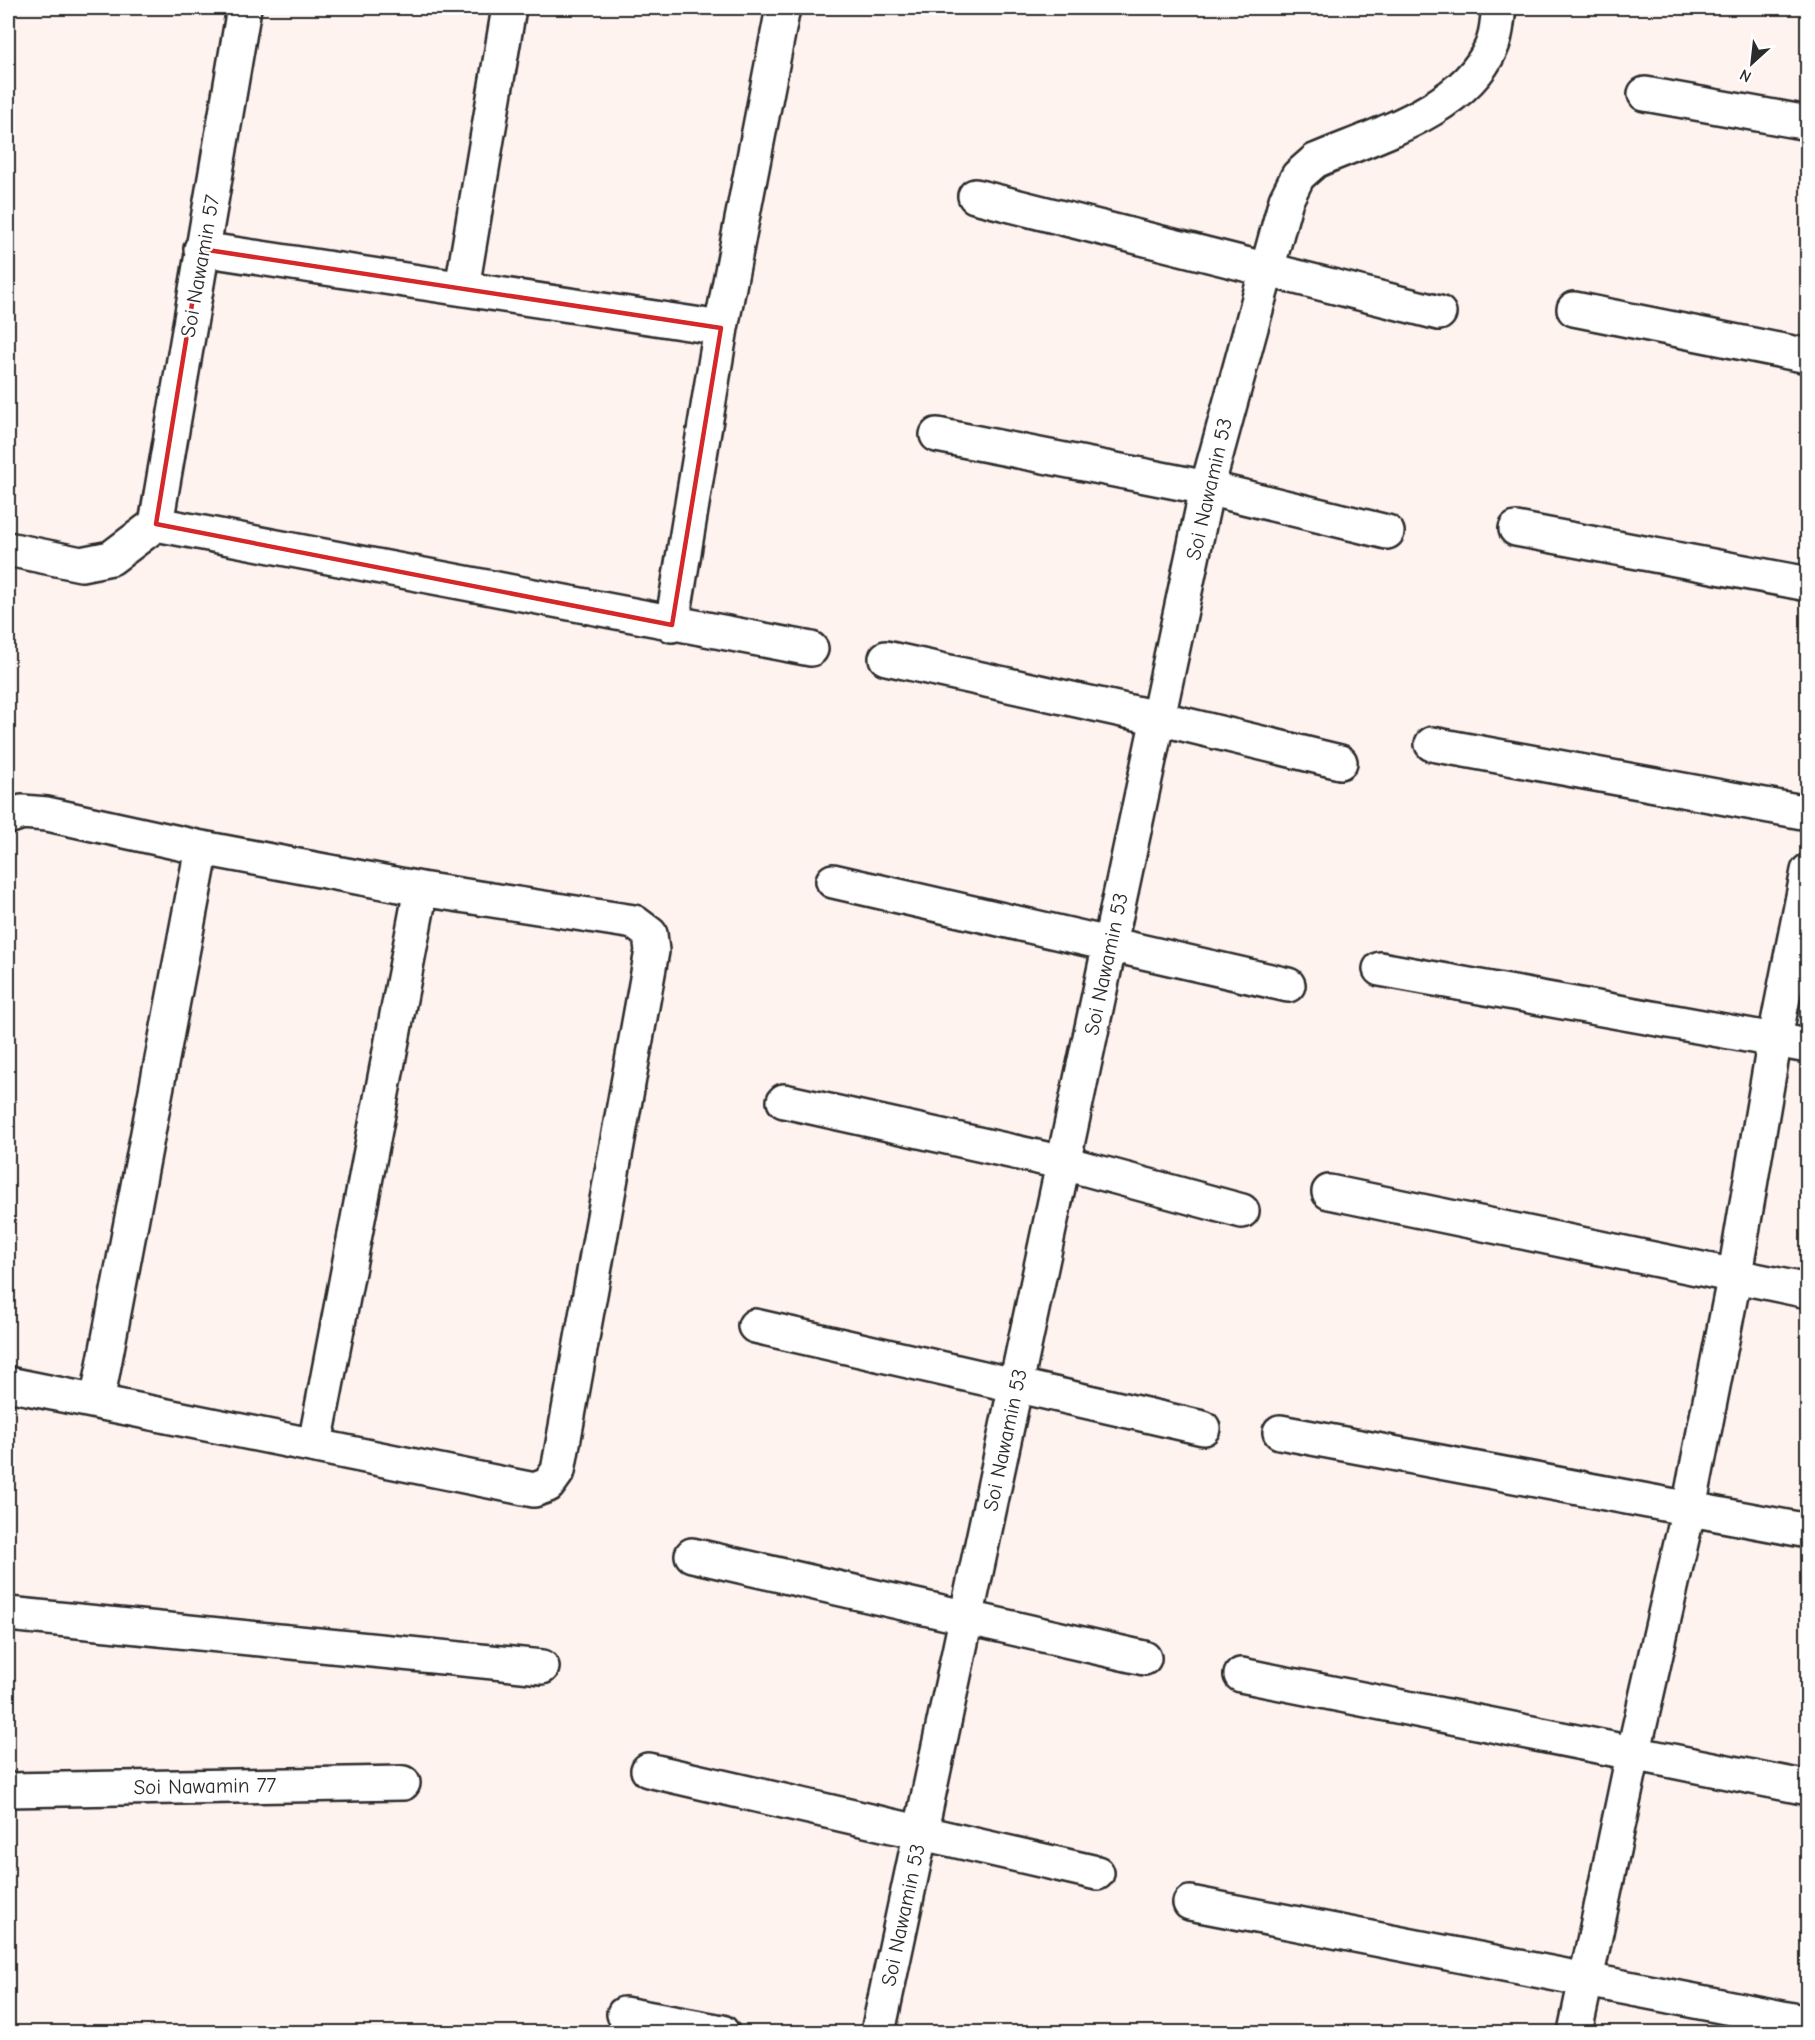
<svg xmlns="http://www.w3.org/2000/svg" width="1815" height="2040" viewBox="0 0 1815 2040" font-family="'Comic Neue',sans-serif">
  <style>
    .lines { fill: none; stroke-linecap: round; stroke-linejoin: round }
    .minor-casing { stroke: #2b2b2b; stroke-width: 38 }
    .minor { stroke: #fff; stroke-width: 33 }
    .marked { fill: none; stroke: #d62828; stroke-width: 4.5; stroke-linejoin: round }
    .labels { text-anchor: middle; stroke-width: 5; stroke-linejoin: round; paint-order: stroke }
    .street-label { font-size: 21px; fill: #2b2b2b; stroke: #fff }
  </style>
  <rect width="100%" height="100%" fill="#fff3f0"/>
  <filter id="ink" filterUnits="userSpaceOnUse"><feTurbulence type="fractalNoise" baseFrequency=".0167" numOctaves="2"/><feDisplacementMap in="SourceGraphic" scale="12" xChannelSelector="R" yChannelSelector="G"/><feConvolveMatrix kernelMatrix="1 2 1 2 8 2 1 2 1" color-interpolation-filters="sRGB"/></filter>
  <g filter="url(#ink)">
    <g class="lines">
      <!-- minor casing -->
      <g class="minor-casing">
        <path id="minor" d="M1645 94 1808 123
          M975 196 1439 313
          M201 249 721 328
          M462 288 509 8
          M1574 309 1808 356
          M937 435 1207 488 1387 532
          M156 524 244 8
          M1516 529 1808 584
          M8 549 81 564 111 558 156 524 811 649
          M672 625 721 328 783 8
          M886 658 1158 718 1340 762
          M1432 744 1808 813
          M8 817 22 812 47 814 202 848 421 889 634 922 650 934 652 951 558 1471 548 1485 534 1490 8 1384
          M833 881 1288 985
          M1380 969 1808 1046
          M784 1101 1064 1163 1242 1211
          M1329 1192 1808 1291
          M755 1326 1203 1428
          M97 1402 202 848
          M1280 1432 1808 1531
          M315 1444 421 889
          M692 1555 1144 1658
          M8 1614 542 1667
          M1241 1675 1808 1788
          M648 1770 1097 1873
          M8 1790 403 1783
          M1190 1903 1808 2023
          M624 2014 722 2032
          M878 2032 1207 488 1286 200 1298 176 1315 161C1375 135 1463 111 1491 48 1497 36 1497 20 1499 8
          M1575 2032 1633 1755 1689 1508 1735 1274 1775 1038 1808 871"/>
      </g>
      <!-- minor -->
      <use href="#minor" class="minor"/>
    </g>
  </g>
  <!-- marked area -->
  <path class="marked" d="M201 249 721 328 672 625 156 524Z"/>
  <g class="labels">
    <!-- street labels -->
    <g class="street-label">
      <text transform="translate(200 266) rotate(-80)" y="7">Soi Nawamin 57</text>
      <text transform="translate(1209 489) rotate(-77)" y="7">Soi Nawamin 53</text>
      <text transform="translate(1106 964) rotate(-78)" y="7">Soi Nawamin 53</text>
      <text transform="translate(1005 1440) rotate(-78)" y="7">Soi Nawamin 53</text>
      <text transform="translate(205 1786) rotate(-1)" y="7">Soi Nawamin 77</text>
      <text transform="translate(903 1915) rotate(-78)" y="7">Soi Nawamin 53</text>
    </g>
  </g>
  <!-- margin -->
  <rect width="1815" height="2040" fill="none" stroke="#fff" stroke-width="30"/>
  <rect x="15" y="15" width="1785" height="2010" fill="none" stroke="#2b2b2b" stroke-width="2" filter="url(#ink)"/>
  <!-- north arrow -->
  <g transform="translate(1752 63) rotate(207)" stroke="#ffffff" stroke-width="4.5" paint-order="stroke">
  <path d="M0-4.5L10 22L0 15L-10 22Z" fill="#2b2b2b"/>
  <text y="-9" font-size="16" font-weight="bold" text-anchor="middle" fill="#2b2b2b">N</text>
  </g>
</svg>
